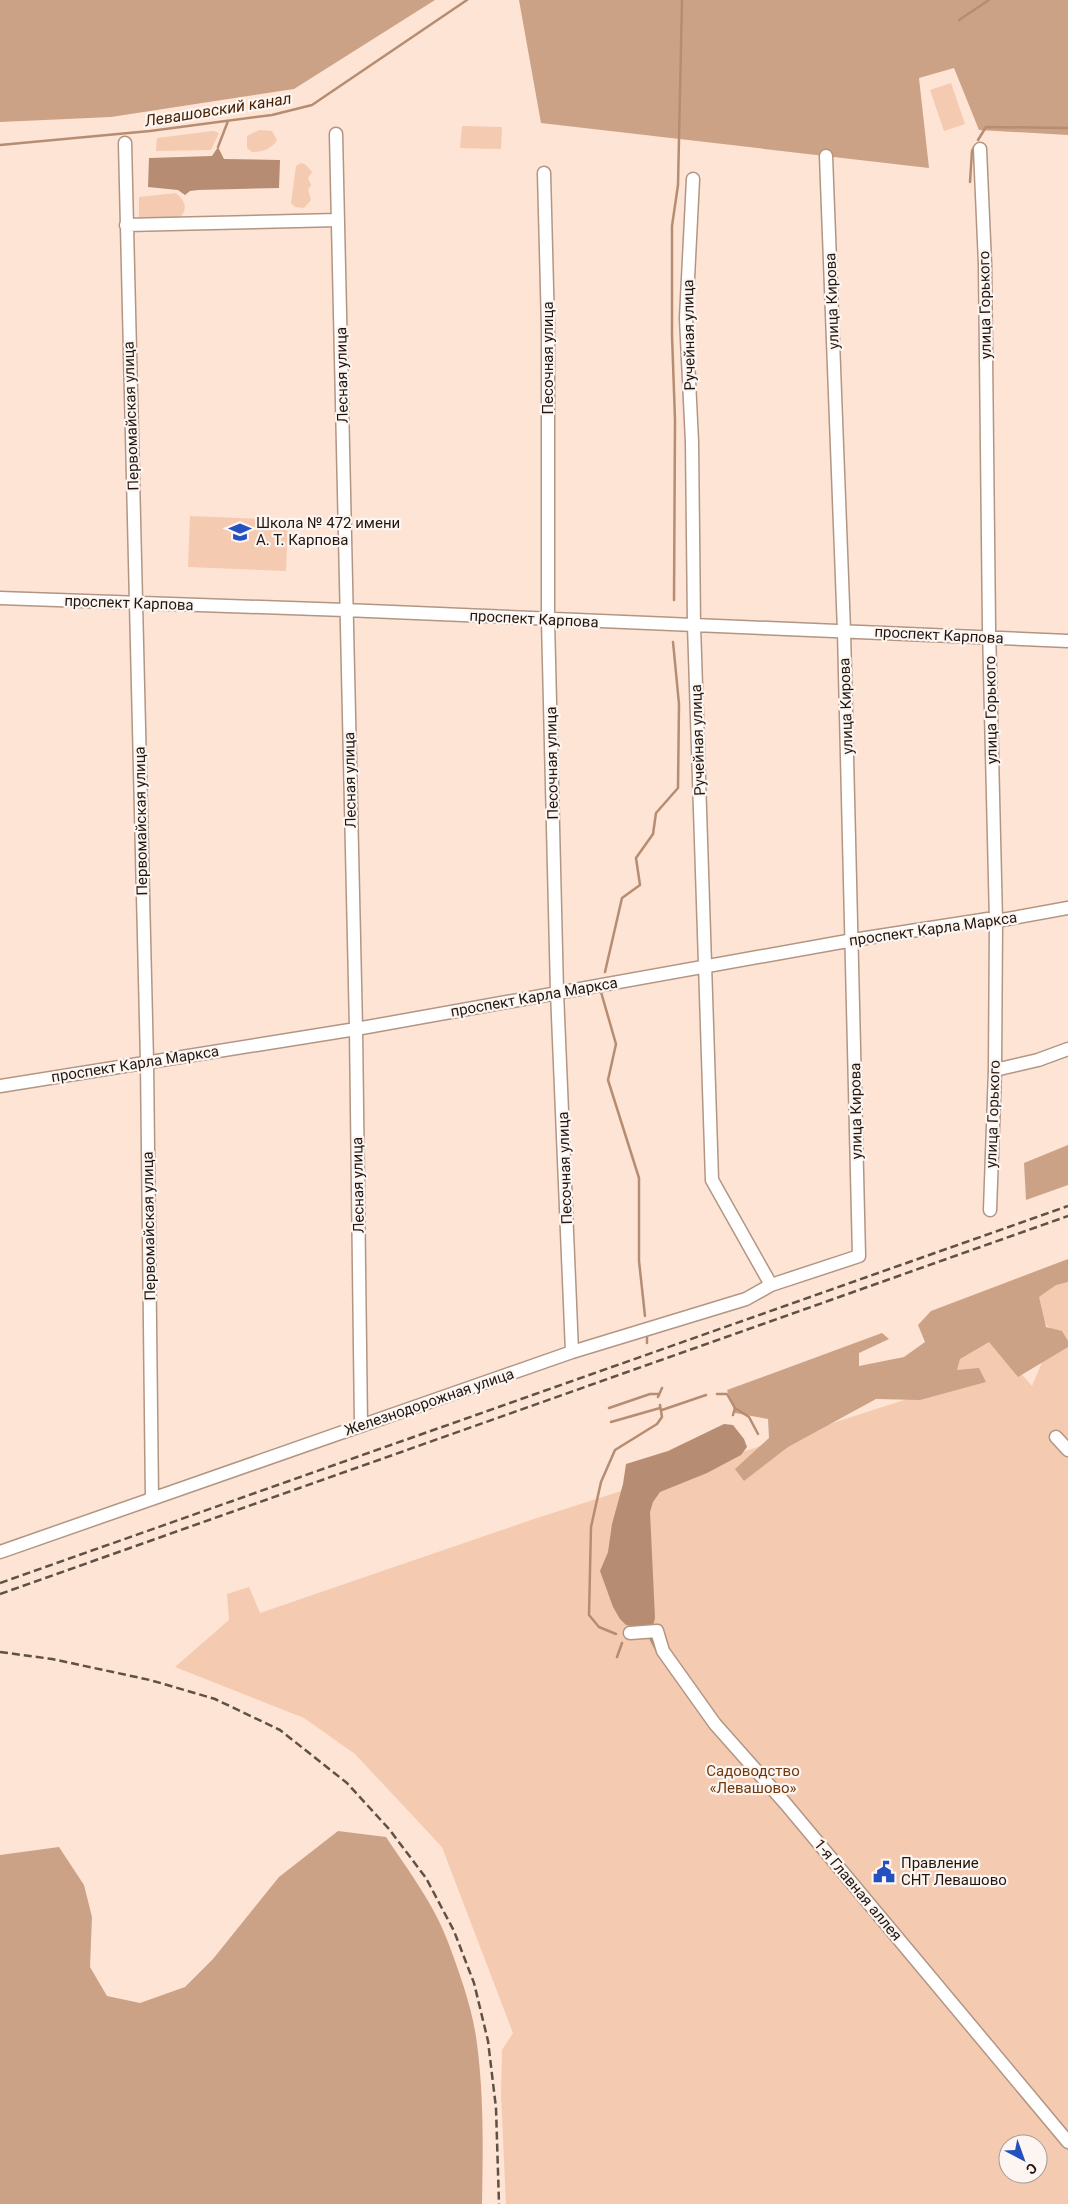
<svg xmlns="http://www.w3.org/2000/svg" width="1068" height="2204" viewBox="0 0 1068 2204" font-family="Roboto,sans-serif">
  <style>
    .green { fill: #f4cab0; fill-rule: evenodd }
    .forest { fill: #cca287 }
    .water { fill: #b68d72 }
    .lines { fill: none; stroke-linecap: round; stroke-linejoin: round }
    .stream { stroke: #b68d72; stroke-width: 2.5 }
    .minor-casing { stroke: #b39583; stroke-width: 15 }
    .minor { stroke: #fff; stroke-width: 12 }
    .rail { stroke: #605147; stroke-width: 2.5; stroke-dasharray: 8 4; stroke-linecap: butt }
    .labels { text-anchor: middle; stroke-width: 4.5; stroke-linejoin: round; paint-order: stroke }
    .street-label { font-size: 15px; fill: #221710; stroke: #fcf5f1 }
    .poi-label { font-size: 15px; fill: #221710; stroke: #fcf5f1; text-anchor: start }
    .park-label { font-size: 15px; fill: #6f390e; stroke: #fcf5f1 }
    .water-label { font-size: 16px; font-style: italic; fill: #451e00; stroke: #fcf5f1 }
  </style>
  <rect width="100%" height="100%" fill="#fde4d4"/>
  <!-- green -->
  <path class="green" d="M951 83 965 124 944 131 930 90Z
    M462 126 502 127 501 149 460 148Z
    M259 130 272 131 277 140C272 149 262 152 252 152L247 148V136Z
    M213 131 219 133 211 150 156 151 157 138Z
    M301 163 306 165 312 172 308 178 311 185 308 190 311 200 304 208 295 207 291 203 296 166Z
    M176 193C184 200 189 208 180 217L139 218V197Z
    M190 516 288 520 286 571 188 567Z
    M1068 1273V2204H506L501 2094 502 2050 513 2033 442 1847 355 1754 304 1718 175 1667 229 1620 227 1594 249 1587 260 1613 531 1520 957 1383 939 1358 983 1329 1032 1386 1054 1334 1022 1295ZM1008 2144H1038V2174H1008Z"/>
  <!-- forest -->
  <path class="forest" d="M0 0H435L294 89 111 117 0 122Z
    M519 0H1068V135L979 130 954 68 919 78 929 168 541 123Z
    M1068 1145V1185L1026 1200 1024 1163Z
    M1068 1259V1282L1056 1285 1039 1297 1046 1327 1062 1331 1068 1341V1347L1018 1377 989 1342 960 1359 957 1370 979 1368 986 1382 920 1400 876 1399 788 1447 744 1481 735 1469 769 1438 768 1419 735 1413 727 1390 882 1333 889 1339 859 1353V1366L904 1357 925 1342 918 1325 931 1311Z
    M338 1831 386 1837C408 1870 434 1904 448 1942 460 1974 473 2010 477 2044 484 2097 483 2151 482 2204H0V1855L59 1847 84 1885 92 1917 90 1967 107 1996 140 2003 185 1987 213 1959 279 1877Z"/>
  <!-- water -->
  <path class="water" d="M218 147 224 159 280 160 279 188 198 190 190 191 185 195 178 190 148 187 149 158 212 156Z
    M724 1424 733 1425 744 1439 747 1447 741 1455 707 1473 660 1492 653 1502 650 1512 655 1618 653 1626 648 1630 626 1625 620 1619 613 1607 600 1571 608 1552 612 1524 623 1484 626 1464 668 1451Z"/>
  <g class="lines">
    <!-- stream -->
    <path class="stream" d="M959 20 989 0
      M978 140 986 127 1068 128
      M0 145 150 131 272 115 312 105 467 0
      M218 147 228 121
      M970 182 972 151 974 147
      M674 600 675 420 672 335V226L678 185 682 0
      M605 972 622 898 640 885 636 858 653 834 656 813 678 788 679 704 673 642
      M601 992 616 1044 608 1080 639 1178V1261L645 1316
      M647 1343V1337
      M717 1394H727L735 1408 733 1415
      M658 1397 662 1388
      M609 1408 650 1394H658
      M735 1408 749 1417 758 1434
      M662 1410 706 1395
      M611 1422 660 1408
      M616 1634 599 1627 589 1615 591 1527 601 1482 615 1450 657 1424 662 1417 660 1405
      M650 1638 660 1657
      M617 1657 622 1643"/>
    <!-- minor casing -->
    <g class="minor-casing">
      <path id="minor" d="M336 134 356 1029 361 1426
        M125 143 147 1062 152 1499
        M980 149 985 264 989 628 996 921 995 1070 990 1210
        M544 173 548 327V620L557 992 572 1352
        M693 179 686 318 692 442 694 625 712 1180 771 1285
        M126 225 338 220
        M0 598 345 610 1068 641
        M995 1070 1038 1060 1068 1049
        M0 1086 356 1029 853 940 988 919 996 921 1068 908
        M1056 1437 1068 1450
        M0 1552 572 1352 746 1299 771 1285 859 1256 844 631 826 156
        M630 1633 657 1631 663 1651 715 1724 785 1803 1068 2142"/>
    </g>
    <!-- minor -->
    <use href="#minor" class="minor"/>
    <!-- rail -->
    <path class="rail" d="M0 1583 1068 1206
      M0 1594 1068 1216
      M0 1652 52 1659 150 1680 215 1699 280 1730 347 1783 389 1829 426 1878 454 1931 474 1983 488 2041 496 2108 499 2204"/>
  </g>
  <!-- icons -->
  <defs>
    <g id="school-bare" transform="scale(1.725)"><path d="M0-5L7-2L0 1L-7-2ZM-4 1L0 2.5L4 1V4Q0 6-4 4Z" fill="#2451bf" stroke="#fcf5f1" stroke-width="2.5" paint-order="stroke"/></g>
    <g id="civic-bare" transform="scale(1.725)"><path d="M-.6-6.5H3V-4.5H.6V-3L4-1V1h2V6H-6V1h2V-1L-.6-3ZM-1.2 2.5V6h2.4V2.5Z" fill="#2451bf" stroke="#fcf5f1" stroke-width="2.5" paint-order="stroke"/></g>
  </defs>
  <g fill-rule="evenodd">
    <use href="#school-bare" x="240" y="532"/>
    <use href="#civic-bare" x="884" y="1872"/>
  </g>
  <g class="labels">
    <!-- street labels -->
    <g class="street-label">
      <text transform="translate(832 301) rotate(-92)" y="5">улица Кирова</text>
      <text transform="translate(985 305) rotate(-91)" y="5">улица Горького</text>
      <text transform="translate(689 335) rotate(-91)" y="5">Ручейная улица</text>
      <text transform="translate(548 358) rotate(-90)" y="5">Песочная улица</text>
      <text transform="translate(342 375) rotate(-91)" y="5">Лесная улица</text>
      <text transform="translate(131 416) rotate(-92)" y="5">Первомайская улица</text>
      <text transform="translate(129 603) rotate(2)" y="5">проспект Карпова</text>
      <text transform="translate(534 619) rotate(3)" y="5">проспект Карпова</text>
      <text transform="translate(939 635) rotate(3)" y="5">проспект Карпова</text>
      <text transform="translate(846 706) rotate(-92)" y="5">улица Кирова</text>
      <text transform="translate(991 710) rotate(-91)" y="5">улица Горького</text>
      <text transform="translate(698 740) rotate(-92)" y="5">Ручейная улица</text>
      <text transform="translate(552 763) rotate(-91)" y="5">Песочная улица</text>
      <text transform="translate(350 780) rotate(-91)" y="5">Лесная улица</text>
      <text transform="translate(141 821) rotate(-91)" y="5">Первомайская улица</text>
      <text transform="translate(933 929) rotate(-8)" y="5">проспект Карла Маркса</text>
      <text transform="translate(534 997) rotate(-10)" y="5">проспект Карла Маркса</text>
      <text transform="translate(135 1064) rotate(-9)" y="5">проспект Карла Маркса</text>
      <text transform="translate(856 1111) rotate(-91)" y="5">улица Кирова</text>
      <text transform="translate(993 1114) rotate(-88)" y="5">улица Горького</text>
      <text transform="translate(565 1168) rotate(-92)" y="5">Песочная улица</text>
      <text transform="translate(358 1185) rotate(-91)" y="5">Лесная улица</text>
      <text transform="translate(149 1226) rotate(-91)" y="5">Первомайская улица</text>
      <text transform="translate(429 1402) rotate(-19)" y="5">Железнодорожная улица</text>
      <text transform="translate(858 1890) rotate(50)" y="5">1-я Главная аллея</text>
    </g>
    <!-- poi labels -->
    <g class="poi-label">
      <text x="256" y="528">Школа № 472 имени<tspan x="256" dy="17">А. Т. Карпова</tspan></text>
      <text x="901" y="1868">Правление<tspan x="901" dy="17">СНТ Левашово</tspan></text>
    </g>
    <!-- park labels -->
    <g class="park-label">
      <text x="753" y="1776">Садоводство<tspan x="753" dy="17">«Левашово»</tspan></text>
    </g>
    <!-- water labels -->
    <g class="water-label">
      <text transform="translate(218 109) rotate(-9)" y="6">Левашовский канал</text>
    </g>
  </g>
  <!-- north arrow -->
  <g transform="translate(1023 2159) rotate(139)"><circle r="24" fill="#fcf5f1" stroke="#a59c97"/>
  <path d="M0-4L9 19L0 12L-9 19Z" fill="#2451bf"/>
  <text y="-8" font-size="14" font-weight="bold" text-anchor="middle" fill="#221710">С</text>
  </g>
</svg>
